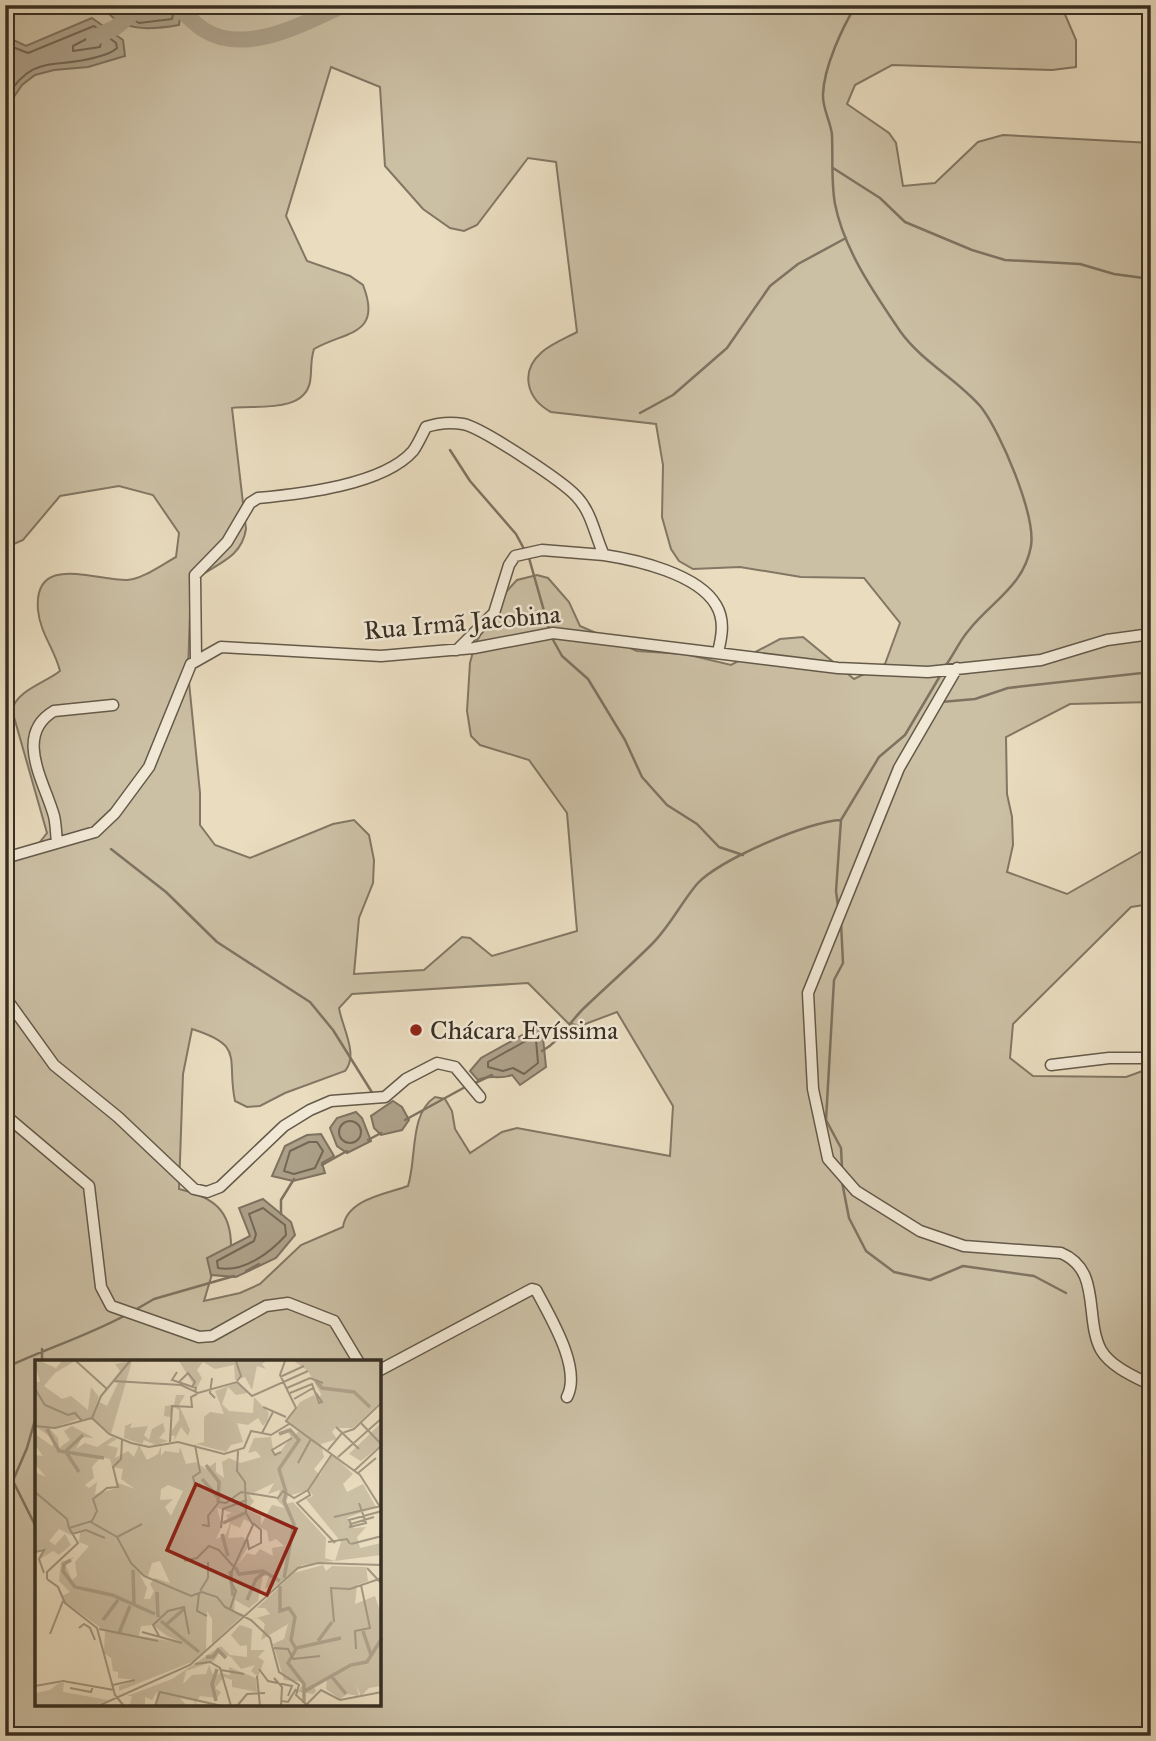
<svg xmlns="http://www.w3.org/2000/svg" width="1156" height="1741" viewBox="0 0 1156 1741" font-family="'IM FELL Great Primer',serif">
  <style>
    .green { fill: #cbbfa4; stroke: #827764; stroke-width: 2; fill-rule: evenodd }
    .water { fill: #ada18a; stroke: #7e7361; stroke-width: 2 }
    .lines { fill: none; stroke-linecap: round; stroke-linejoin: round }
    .shore { stroke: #726856; stroke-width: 2 }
    .stream { stroke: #7e7361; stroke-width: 2.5 }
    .river { stroke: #ada18a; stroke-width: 16 }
    .minor-casing { stroke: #645a4a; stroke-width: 13 }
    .minor { stroke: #f1e8d5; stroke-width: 10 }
    .poi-dot { fill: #8f2418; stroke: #f1e8d5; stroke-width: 2.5 }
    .labels { text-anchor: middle; stroke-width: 5; stroke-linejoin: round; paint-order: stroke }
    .street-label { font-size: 26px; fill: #382f23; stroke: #f1e8d5 }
    .poi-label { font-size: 26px; fill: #382f23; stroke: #f1e8d5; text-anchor: start }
    .inset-river { fill: none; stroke: #ada18a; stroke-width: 3.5 }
    .inset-road { fill: none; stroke: #a29781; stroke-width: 2 }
    .view { fill: #8f2418; fill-opacity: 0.15; stroke: #8f2418; stroke-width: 3.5 }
    .inset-edge { fill: none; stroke: #382f23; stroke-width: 3.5 }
  </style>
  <rect width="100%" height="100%" fill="#e9dcbf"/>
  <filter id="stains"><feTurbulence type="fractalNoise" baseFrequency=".00286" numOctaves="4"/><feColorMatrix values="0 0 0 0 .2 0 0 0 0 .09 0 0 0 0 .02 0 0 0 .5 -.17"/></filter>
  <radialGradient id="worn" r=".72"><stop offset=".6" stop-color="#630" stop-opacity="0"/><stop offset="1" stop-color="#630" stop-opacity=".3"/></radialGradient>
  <!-- green -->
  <path class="green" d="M5 5H1061L1076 40V67L1052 70 892 65 855 85 847 104 889 133 896 143 903 186 935 183 978 142 1003 135 1151 143V702L1070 704 1006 737 1007 794 1012 817 1013 845 1007 872 1067 894 1146 849 1151 773V904L1131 907 1013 1024 1010 1058 1033 1076 1126 1077 1151 1068V1736H5V854L32 852 47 833 12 710C17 690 45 683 60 671 55 650 40 633 38 610 33 552 96 581 127 580 141 580 163 564 176 557L179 533 153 495 119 486 60 496 23 540 5 548ZM331 67 380 87 385 166 423 209 450 228 464 231 477 225 528 158 556 162 577 332C566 338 551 344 542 352 519 372 527 399 551 412L656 424 663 465 662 517 671 549 679 561 693 569 740 567 801 577 864 578 900 623 885 664 854 679 803 637 780 639 731 665 685 654 637 651 580 626 569 602 548 578 537 575 517 580 506 592 475 644 470 663 467 711 471 736 480 745 529 760 567 813 577 931 492 956 470 938 462 937 424 970 354 974 359 918 373 883 374 860 369 835 354 820 333 824 250 858 215 845 200 825V793L188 672 191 583C212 564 241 561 246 529L232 408C257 405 304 413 310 382 312 371 310 361 314 349 345 331 383 336 363 285L350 276 307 261 286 216ZM528 983 568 1023 580 1026 617 1012 673 1106 670 1156 517 1128 502 1132 470 1153 455 1129 452 1111 445 1099 435 1097C409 1114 417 1158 408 1186 386 1194 347 1199 343 1227L301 1245 260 1284 240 1293 204 1301 215 1264 231 1246C231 1210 213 1197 179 1189L183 1074 192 1029C246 1046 226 1058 235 1101L247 1107 260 1106 285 1093 345 1071C359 1055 342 1027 339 1008L352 994ZM37 1361H380V1704H37Z"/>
  <!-- water -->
  <path class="water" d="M101 5H182L179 25C150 30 121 33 101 5Z
    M92 18 123 40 125 56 88 67 54 70 35 75 22 85 5 110V36L26 46Z
    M535 1028H542L546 1067 520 1085 512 1075C500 1080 490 1074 478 1080L470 1071 481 1058Z
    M393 1101 402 1107 409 1120 402 1130 381 1135 374 1128 371 1116Z
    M356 1112 362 1118 371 1141 347 1153 337 1146 330 1128 337 1118Z
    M321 1134 334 1156 322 1163 325 1173 293 1181 272 1176 285 1146 307 1135Z
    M263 1199 291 1222 295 1235 276 1258 236 1277 211 1275 207 1258 250 1236 239 1208Z"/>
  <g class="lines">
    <!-- shore -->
    <path class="shore" d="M110 5 139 23 172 19 175 5
      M92 36 101 42 100 47 73 51V46Z
      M5 44 28 53 94 26 116 43 117 48C112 53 105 55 97 57 53 70 34 52 5 99
      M531 1038 536 1040 538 1063 524 1074 513 1068 503 1071 488 1067V1062Z
      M339 1132a11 11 0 1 1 22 0a11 11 0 1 1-22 0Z
      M309 1142H317L323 1151 315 1168 294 1174 284 1171 290 1151Z
      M263 1208 285 1225 286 1235C270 1253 243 1273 218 1268L217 1261 254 1241 256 1234 249 1214Z"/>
    <!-- stream -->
    <path class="stream" d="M856 5C842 28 824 67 823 94 822 108 831 122 832 135 833 158 831 182 835 204 844 250 875 294 900 331 922 362 957 379 981 407 1000 431 1036 515 1031 546 1024 586 991 602 969 630 960 640 954 654 946 665
      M833 168 880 198 905 222 972 250 1005 260 1080 264 1114 274 1151 279
      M640 413 673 395 727 348 770 286 798 264 846 238
      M450 450 470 481 516 534 524 549
      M529 558 550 632
      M552 638 562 656 588 679 625 740 642 777 667 805 697 824 719 847 743 855
      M941 702 975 699 1008 688 1151 672
      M111 849 166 892 217 942 310 1002 333 1030 373 1094
      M838 906 836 891 841 820 879 757 905 735 940 676
      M841 923 843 963 834 980 826 1120 841 1148 842 1168
      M542 1051C559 1042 569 1023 583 1009 606 987 630 966 652 944 670 926 681 903 697 884 719 860 809 821 841 820
      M473 1084 492 1075
      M405 1120 467 1086
      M368 1140 381 1133
      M322 1165 347 1151
      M842 1182 849 1218 866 1251 894 1272 930 1280 963 1266 1034 1276 1066 1293
      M281 1214V1200L294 1179
      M246 1271 259 1264
      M135 1310 154 1299 234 1276
      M42 1361V1349
      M5 1368C45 1349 87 1336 126 1315
      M13 1481 37 1529
      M5 1499 27 1448 37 1413"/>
    <!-- river -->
    <path class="river" d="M175 5C185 13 194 24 204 30 246 56 305 23 344 5
      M94 38 116 27 143 5"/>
    <!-- minor casing -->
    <g class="minor-casing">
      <path id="minor" d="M604 555C637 560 698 574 716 605 725 620 722 636 718 652
        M196 661 195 575 227 542 250 503 258 498C301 494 383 485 413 451 418 444 422 435 426 427 438 423 451 422 463 424 481 427 564 482 577 497 592 513 595 536 604 555L542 550 515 556 509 565 494 613 457 650
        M957 668 899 768 808 993 813 1089 828 1159 856 1191 920 1231 964 1246 1061 1253C1102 1270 1084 1318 1101 1350 1111 1367 1135 1377 1151 1385
        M57 843C56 834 56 824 54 816 45 783 13 735 54 711L113 705
        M5 858 95 832 115 813 149 767 191 664 221 647 381 656 474 648 553 633 838 668 928 672 1041 660 1107 640 1151 634
        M5 997 54 1065 118 1117 194 1189 207 1192 220 1187 284 1126 310 1110 331 1101 385 1097 406 1079 437 1063 455 1067 480 1097
        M1051 1065 1109 1058H1151
        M5 1115 89 1186 101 1287 111 1306 199 1337 212 1336 266 1306 288 1303 334 1321 358 1361
        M380 1370 532 1289 536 1290C550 1317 582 1368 567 1397"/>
    </g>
    <!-- minor -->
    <use href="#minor" class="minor"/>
  </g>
  <!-- markers -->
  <circle class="poi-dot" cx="416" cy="1030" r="7"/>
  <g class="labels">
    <!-- street labels -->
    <g class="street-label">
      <text transform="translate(462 622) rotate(-5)" y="9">Rua Irmã Jacobina</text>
    </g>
    <!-- poi labels -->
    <g class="poi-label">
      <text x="430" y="1039">Chácara Evíssima</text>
    </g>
  </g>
  <!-- overview -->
  <g transform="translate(35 1360)">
    <rect width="346" height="346" fill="#e9dcbf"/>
    <path d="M5 1 21 8 27 1H40L20 13 9 26 27 39 36 36 53 50 56 27 64 37 57 56 64 42 72 46 83 23 79 21 85 11 80 4 97 1 76 74 58 60 43 59 15 69 23 78 24 88 35 80 29 71 37 66 59 78 47 77 41 89 50 83 62 87 77 77 82 79 72 85 83 88 80 98 93 91 99 97 104 85 112 100 123 94 126 86V96L130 91 144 93 145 87 151 104 161 102 171 109 181 102V112L189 118 187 102 194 98 205 103 226 97 221 91 213 93 219 78 236 77 239 95H243L256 77 250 68 261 74 264 71 252 61 265 42 279 35 283 43 286 34 273 11 259 1H346V41L318 68H300L297 72 302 79 286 84 289 97 279 109 285 115 297 94 318 114 308 124 312 132 328 124 341 147 312 158 319 168 331 167 322 177 325 188 346 183V195L267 205 237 229 230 228 234 215 228 216 223 241 214 248 200 240 199 252 209 254 177 284V259L172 251 171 290 159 301 84 331V326L101 320 83 318V312L78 311 76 298 69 293 70 271 31 243 27 236 35 232 24 221 26 202 40 197 30 204 37 220 42 216 40 202 54 186 44 182 45 172 36 175 24 169 14 181 20 185 30 174 36 185 24 195 18 191 5 199 8 188 0 192V112L11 117 0 104V95L8 96 0 85V74L17 86 21 81 0 66V21L5 22 0 5ZM66 97 75 99 77 107 88 109 86 119 100 129 80 122 83 128 60 134 62 122 54 128 50 125 59 118 57 107ZM239 123 233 134 245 130 242 140 250 148 237 145 226 165V156L212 150 219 141 214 135ZM133 125 148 131 136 156 130 147 138 139 125 140 126 129ZM274 130 278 136 271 139 306 182 300 201 290 198 291 178 258 142 251 144 253 136ZM182 148 197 153 191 155 195 163 191 174 181 179 187 166ZM209 159 232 171 234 182 241 179 249 186 237 188 238 196 225 189 220 195 212 193 203 204 214 185 208 177 193 178 194 173 196 164 205 168ZM125 201 135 223 120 218 115 224 119 231 115 239H109L112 228 105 215 113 216 117 203ZM118 265 132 276 148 283 104 276 106 266ZM144 1H231L227 4 231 9 222 6 217 30 210 17 200 20 199 5 180 9 168 2 162 10 167 18 161 29ZM204 22 212 33 201 35 193 27 187 44 194 51 218 53 219 37 234 53 232 61 228 66 223 58 213 65 202 63 208 82 196 85 191 92 161 84 169 82V57L175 52 189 54 180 31ZM141 35H150L144 45 155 70 153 76 146 67 139 81 140 76 134 75 144 60V50L139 47 135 57 129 56 130 46 139 45ZM97 63 95 68 113 66 109 75 114 80 117 69 128 63 130 71 124 78 133 81 121 85 109 80 107 84 89 78 90 66ZM346 63V85L326 101 314 94ZM288 205 291 211 297 206 331 207 333 221 322 225 320 244 340 236 346 254V326L334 328 326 336 321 325 324 336 312 334 305 339 291 329 292 318 278 324 281 331 279 334 263 332 269 322 249 320 238 284 249 279 253 264 226 280 230 264 223 258 217 259 235 254 230 248H222L259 213ZM205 265 217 269 216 290H230L223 297 229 301 223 317 216 311 220 305 206 309 196 297 184 293 179 301 151 311 148 324 157 315 171 314 174 305 179 317 185 313 195 315 194 307 221 318 222 332 197 327V320L189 317 180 328 186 332 182 338 165 336 159 346 160 341 145 338 152 346H121L122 331 117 340 110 337V344L95 345 97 336H92L137 319 186 286 195 295 212 297V285L205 286 196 275ZM24 323H29L28 332 73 340 59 346H0V333L15 330Z" fill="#cbbfa4" fill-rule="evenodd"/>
    <path class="inset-river" d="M281 21 287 28 319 32 335 47M12 69 24 91 69 98M244 74 255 70 264 80 244 109 251 132M31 91 48 75M31 92 44 112M171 105 184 122 183 142M167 119 182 136M188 163 210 153M187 174 193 196M36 200 29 204 28 211 40 227 77 235 120 254M200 207 204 214 228 211 245 221M98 210 99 245M195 211 198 236M249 218 259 164 249 141 251 133M245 226V251L254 248 260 257 256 280 261 289 253 303 269 324V343M122 232 123 257M212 240 221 219 229 213M68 260 83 240M126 261 164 292M132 264 149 249M328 271 336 295M84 273 95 246M283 281 297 262M261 288 306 278M171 297H178L183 290 191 298M297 317 311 334M268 332 316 305 332 302 347 278M181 341 177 324 182 309"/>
    <path class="inset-road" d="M41 1 72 29M201 1 206 16 202 21M250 1 245 15 261 48 251 61 325 115 347 150M142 12 137 20 161 28 160 32M245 17 269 6M177 18 175 33 180 38M78 21 146 25 163 33 202 22 217 36 273 11M144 22 153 13 160 22 157 27M252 28 275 18 288 23M0 29 10 45 33 55 40 53 47 61M255 33 277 24 284 43 287 42 281 33M259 39 278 28M228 47 251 57M57 58 74 74 96 83 114 87 143 82 189 94 209 88 216 71 236 75 254 64M57 58 66 36 95 1M325 62 347 85M0 66 20 68 57 58M301 67 324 89M227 73 238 52M135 82 137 46 157 47 156 37 162 34M293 90 307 73 319 69 347 42M246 92 240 95 237 90 257 78M297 94 273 130 275 135 262 143 300 183M303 97 347 58M263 103 276 79M319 111 347 85M323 113 341 98M160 125 158 117 165 112 160 85M0 132 32 159 34 168M299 157 346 146M54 161 82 177 96 203 109 216 156 236 167 232 182 237 190 247 216 260 235 278 244 312 264 325 261 335 273 346M316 164 315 167 331 163 324 143M316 164 314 160 347 151M316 164 339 157M167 165 174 166 173 156 184 142 191 143 206 132 243 138 248 131 259 138 273 130M186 168 188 149 212 140M37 174 51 170 70 178M82 177 107 164M212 178 214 189 226 183V170L218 163M293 182 312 179 315 184M316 184 347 176M0 192 9 190 4 199 9 213M149 201 162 198 174 186 184 190 198 206M332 208 347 224M12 219V212L43 183 34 168 57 161 62 151 58 139 72 128 83 127 78 107 86 99 87 80M12 219 23 227 30 243 62 268 80 335 89 346M165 231 173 218V202M164 233 162 251 172 256M195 249 201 231 196 222 197 211 218 165 211 153 210 122 202 111 203 91M299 262 296 228 315 229 347 218M44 268 49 264 55 268 60 280M64 269 123 281M107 272 147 283M15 274 28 241M124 276 118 265 133 251 149 247 154 274M239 288 253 289 258 299M321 289 320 271 335 268 326 225M258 299 285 296M160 304 175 302 185 308 196 346M224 309 233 321 257 326 253 336M186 310 209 314M222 316 225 346M239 318 247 327 246 346M78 325 100 320M0 326 28 321 79 330M35 328 56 332 58 326M247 341 253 342 261 329M272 344 286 330 305 340 347 332M63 346 155 305 263 208 283 203 347 205M120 346 125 332 187 346M202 346 212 334 230 333"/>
    <path class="view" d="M161 124 261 169 232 235 132 190Z"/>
    <rect width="346" height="346" class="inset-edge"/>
  </g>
  <!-- margin -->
  <rect width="1156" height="1741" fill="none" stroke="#e9dcbf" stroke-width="28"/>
  <rect x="7" y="7" width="1142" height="1727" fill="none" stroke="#382f23" stroke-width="3.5"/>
  <rect x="14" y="14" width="1128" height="1713" fill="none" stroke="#382f23" stroke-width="2"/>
  <rect width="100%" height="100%" filter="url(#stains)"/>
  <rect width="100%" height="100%" fill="url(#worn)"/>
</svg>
